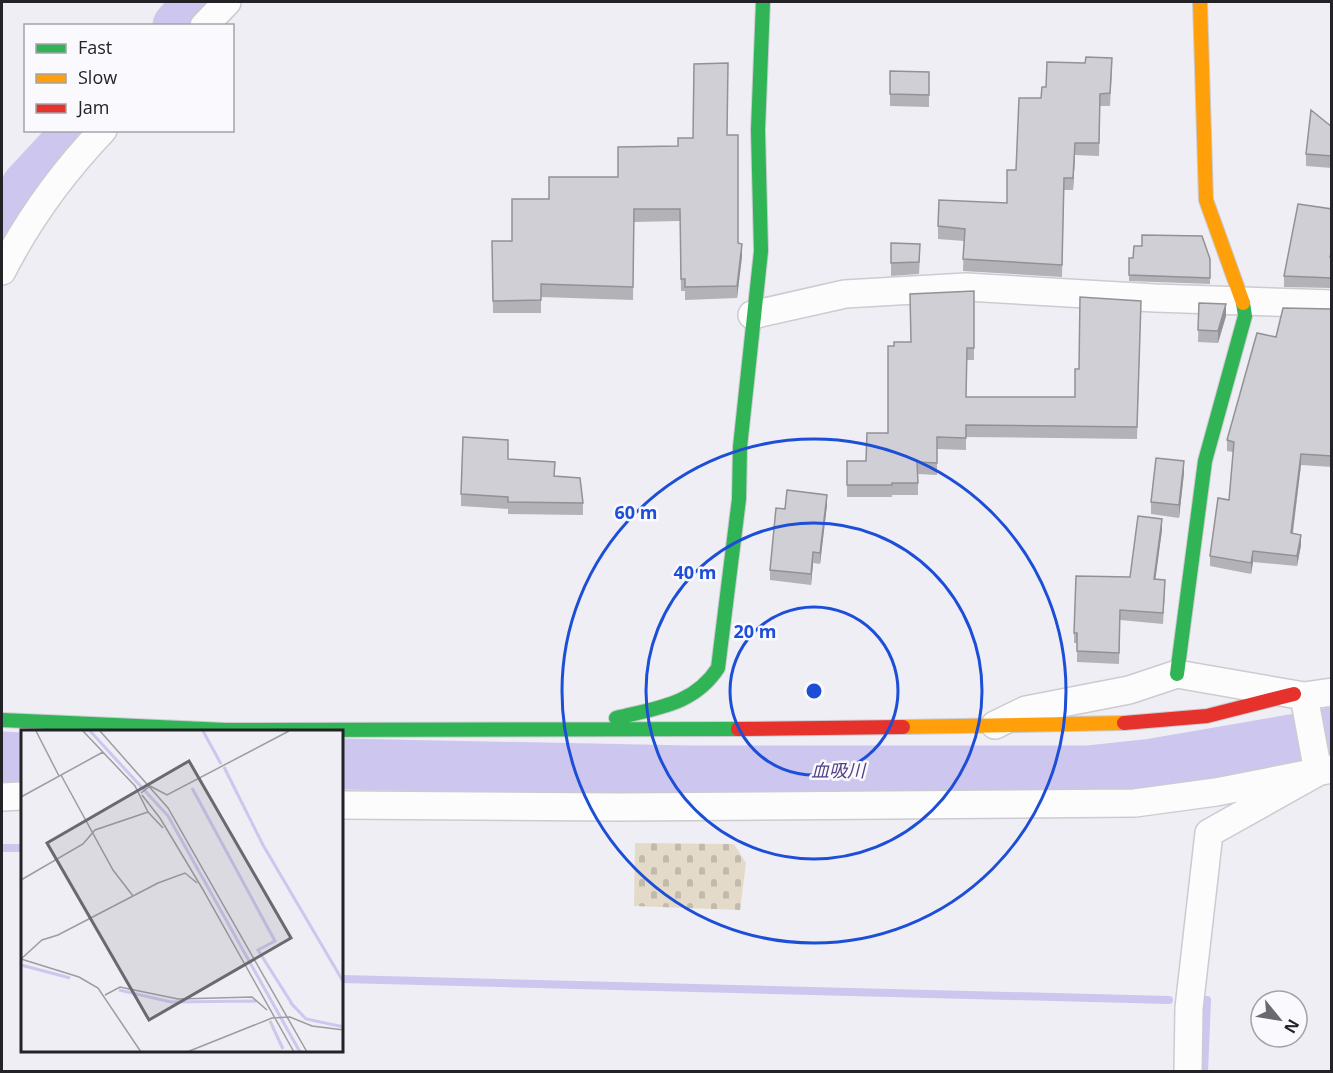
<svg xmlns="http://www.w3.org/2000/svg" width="1333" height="1073" viewBox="0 0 1333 1073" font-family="'Open Sans','Noto Sans JP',sans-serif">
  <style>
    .cemetery { fill: url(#cemetery-stones) }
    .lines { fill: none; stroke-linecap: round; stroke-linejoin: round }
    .stream { stroke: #cdc6ee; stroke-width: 8 }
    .river { stroke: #cdc6ee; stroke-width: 51 }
    .street-casing { stroke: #cccbd1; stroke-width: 30 }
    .fast-casing { stroke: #cccbd1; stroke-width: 16 }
    .slow-casing { stroke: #cccbd1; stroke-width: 16 }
    .jam-casing { stroke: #cccbd1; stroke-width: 16 }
    .street { stroke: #fcfcfd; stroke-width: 27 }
    .fast { stroke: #30b455; stroke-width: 14 }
    .slow { stroke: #ff9f0a; stroke-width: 14 }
    .jam { stroke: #e5322d; stroke-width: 14 }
    .wall { fill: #b3b2b7 }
    .shaded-wall { fill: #929195 }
    .building { fill: #d0cfd5; stroke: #929195; stroke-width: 1.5 }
    .ring { fill: none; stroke: #1d4ed8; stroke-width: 3 }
    .labels { text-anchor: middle; stroke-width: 5; stroke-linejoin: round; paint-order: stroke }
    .water-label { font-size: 18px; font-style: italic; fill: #524183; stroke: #faf9fe }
    .inset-river { fill: none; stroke: #cdc6ee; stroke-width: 3 }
    .inset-road { fill: none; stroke: #9d9ca2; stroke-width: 1.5 }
    .view { fill: #6a696f; fill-opacity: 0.15; stroke: #6a696f; stroke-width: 3 }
    .inset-edge { fill: none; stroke: #232227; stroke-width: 3 }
    .centre { fill: #1d4ed8; stroke: #faf9fe; stroke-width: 3 }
    .ring-label { font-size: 18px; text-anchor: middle; font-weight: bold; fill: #1d4ed8; stroke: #faf9fe; stroke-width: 5; stroke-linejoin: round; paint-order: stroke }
  </style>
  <defs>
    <pattern id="cemetery-stones" width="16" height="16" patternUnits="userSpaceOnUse" patternTransform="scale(1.5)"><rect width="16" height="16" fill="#e3dac9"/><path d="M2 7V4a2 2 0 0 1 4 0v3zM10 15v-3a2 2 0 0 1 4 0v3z" fill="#c2bbad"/></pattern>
  </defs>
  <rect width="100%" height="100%" fill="#eeeef4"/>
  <!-- cemetery -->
  <path class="cemetery" d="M635 843 734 844 746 863 740 910 634 906Z"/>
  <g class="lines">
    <!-- stream -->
    <path class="stream" d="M2 848H22
      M342 979 1169 1000
      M1203 1000H1207L1204 1072"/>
    <!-- river -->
    <path class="river" d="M178 26 200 2
      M2 233 27 186 79 130
      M2 757 22 758
      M342 764 688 771H1087L1153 764 1332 733"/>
    <!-- street casing -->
    <g class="street-casing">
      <path id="street" d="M204 26 227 2
        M2 271C28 220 63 172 103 130
        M752 315 845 294 966 287 1155 298 1332 304
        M995 725 1026 710 1129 690 1177 674 1304 696 1332 692
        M2 797 22 796
        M342 805 619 807 1135 803 1216 792 1332 769
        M1188 1072 1189 1008 1209 833 1318 772 1304 696"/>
    </g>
    <!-- fast casing -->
    <g class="fast-casing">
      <path id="fast" d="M1177 674 1205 461 1245 316 1243 303
        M616 718C656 708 694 705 718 668L739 499 740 447 761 251 758 130 763 2
        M2 720 226 730 738 729"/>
    </g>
    <!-- slow casing -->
    <g class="slow-casing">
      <path id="slow" d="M1200 2 1206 200 1243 303
        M903 727 1124 723"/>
    </g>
    <!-- jam casing -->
    <g class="jam-casing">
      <path id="jam" d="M1124 723 1207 716 1294 694
        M738 729 903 727"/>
    </g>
    <!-- street -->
    <use href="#street" class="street"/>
    <!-- fast -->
    <use href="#fast" class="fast"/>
    <!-- slow -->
    <use href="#slow" class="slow"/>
    <!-- jam -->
    <use href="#jam" class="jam"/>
  </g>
  <!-- wall -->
  <path class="wall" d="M1112 70 1110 106H1100L1099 156 1075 155 1073 190H1064L1062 277 963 271 964 241 938 239V226L1007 203 1016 170 1041 98 1046 87Z
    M890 71 929 72V107L890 106Z
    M1332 127V168L1306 166V154Z
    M727 135 738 243 742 256 737 298 685 300V291H681L680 221 634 222 633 300 541 297V313H493L492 241H512L549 199 618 177 693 138Z
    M1332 209V288L1284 287V276Z
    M891 243 920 256 919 274 891 276Z
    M1129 258 1210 259V284L1129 281Z
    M974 291V360H967L966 397H1075L1079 369 1141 301 1137 439 966 437V450L937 449V475L918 474V495H892V497H847V461H866L888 433 894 346 911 342Z
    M1199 303 1226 316 1218 343 1198 342Z
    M1332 309V467L1301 465 1293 533 1301 545 1297 566 1253 562 1251 574 1210 566V556L1229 500 1233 452 1227 451V440L1276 337Z
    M508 460 555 476 583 503V515L508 514V509L461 506V494Z
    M1184 473 1179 518 1151 514V502Z
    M827 505 820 564 813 563 811 585 770 580V570L785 509Z
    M1162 530 1155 579 1165 591 1163 624 1120 620 1119 664 1077 662V643H1074V633L1130 577Z"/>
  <!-- shaded-wall -->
  <path class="shaded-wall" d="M1075 143V155L1073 190V178Z
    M742 244V256L737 298V286Z
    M1226 304V316L1218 343V331Z
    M1301 454V465L1291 544V533Z
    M1184 461V473L1179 518V505Z
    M827 495V505L820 564V553Z
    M1162 519V530L1154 590V579Z
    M1301 535V545L1297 566V556Z
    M1253 551V562L1251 574V563Z
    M813 552V563L811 585V574Z"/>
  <!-- building -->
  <path class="building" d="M1086 57 1112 58 1110 93 1100 94 1099 143H1075L1073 178H1064L1062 265 963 259 965 229 938 226 939 200 1007 203V170H1016L1019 98H1041L1042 87H1046L1047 62 1085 63Z
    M728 63 727 135H738V243L742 244 737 286 685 287V279H681L680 209H634L633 287 541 284V300L493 301 492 241H512V199H549V177H618V147L678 146V138H693L694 64Z
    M890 71 929 72V95L890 94Z
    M1311 110 1332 127V156L1306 154Z
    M1298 204 1332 209V250L1330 257H1332V278L1284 276Z
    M1142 235 1202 236 1210 259V278L1129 275V258H1133L1134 246H1142Z
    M891 243 920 244 919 262 891 263Z
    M974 291V348H967L966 397H1075V369H1079L1080 297 1141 301 1137 427 966 425V438L937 437V463L917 462 918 483H892V485H847V461H866L867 433H888V346H894V342H911L910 294Z
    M1199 303 1226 304 1218 331 1198 330Z
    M1283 308 1332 309V456L1301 454 1291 533 1301 535 1297 556 1253 551 1251 563 1210 556 1218 498 1229 500 1234 442 1227 440 1257 333 1276 337Z
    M463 437 508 440V459L555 462 554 476 580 478 583 503 508 502V497L461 494Z
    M1156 458 1184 461 1179 505 1151 502Z
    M787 490 827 495 820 553 813 552 811 574 770 570 776 508 785 509Z
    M1138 516 1162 519 1154 579 1165 580 1163 613 1120 610 1119 653 1077 651V633H1074L1076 576 1130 577Z"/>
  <!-- distance rings -->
  <g class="ring">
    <circle cx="814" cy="691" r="84"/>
    <circle cx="814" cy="691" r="168"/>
    <circle cx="814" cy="691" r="252"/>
  </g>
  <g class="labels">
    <!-- water labels -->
    <g class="water-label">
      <text x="838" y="777">血吸川</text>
    </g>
  </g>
  <!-- overview -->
  <g transform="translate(21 730)">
    <rect width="322" height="322" fill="#eeeef4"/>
    <path class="inset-river" d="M69 1 147 86 279 322M182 1 200 34M203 37 242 115 323 253M171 58 254 211 237 220 273 277M0 235 49 248M98 260 150 272 235 271M269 272 285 289 323 297M249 291 262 319"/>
    <path class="inset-road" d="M15 1 38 46M62 1 114 56 127 82 142 98M79 1 147 78 286 322M40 45 92 140 112 166M120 63 129 56 146 65 268 1M121 65 139 88 181 158 273 322M0 67 82 22M0 150 62 114 74 100 127 82M0 229 21 210 37 205 137 153 164 143 176 153M0 229 58 247 77 258 120 322M84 265 99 257 157 269 231 267 246 280M166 322 251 288 269 287 291 296 323 300"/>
    <path class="view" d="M168 31 270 208 128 290 26 113Z"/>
    <rect width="322" height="322" class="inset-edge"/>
  </g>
  <circle cx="814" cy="691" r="9" class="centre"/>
  <g class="ring-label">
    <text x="636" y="519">60 m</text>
    <text x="695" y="579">40 m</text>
    <text x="755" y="638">20 m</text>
  </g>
  <!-- border -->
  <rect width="1333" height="1073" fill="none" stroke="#232227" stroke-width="6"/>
  <!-- legend -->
  <rect x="24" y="24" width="210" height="108" fill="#faf9fe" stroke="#a4a3a8" stroke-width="1.5"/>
  <rect x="36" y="44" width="30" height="9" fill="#30b455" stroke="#a4a3a8" stroke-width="1.5"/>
  <text x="78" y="54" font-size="18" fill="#232227">Fast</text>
  <rect x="36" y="74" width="30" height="9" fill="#ff9f0a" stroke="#a4a3a8" stroke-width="1.5"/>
  <text x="78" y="84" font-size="18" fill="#232227">Slow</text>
  <rect x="36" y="104" width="30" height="9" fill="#e5322d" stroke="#a4a3a8" stroke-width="1.5"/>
  <text x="78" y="114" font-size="18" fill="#232227">Jam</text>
  <!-- north arrow -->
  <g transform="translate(1279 1019) rotate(120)"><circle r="28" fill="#faf9fe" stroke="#a4a3a8" stroke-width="1.5"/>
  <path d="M0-4.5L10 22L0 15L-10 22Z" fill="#6a696f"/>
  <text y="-9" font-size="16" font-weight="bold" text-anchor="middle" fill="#232227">N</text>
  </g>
</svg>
